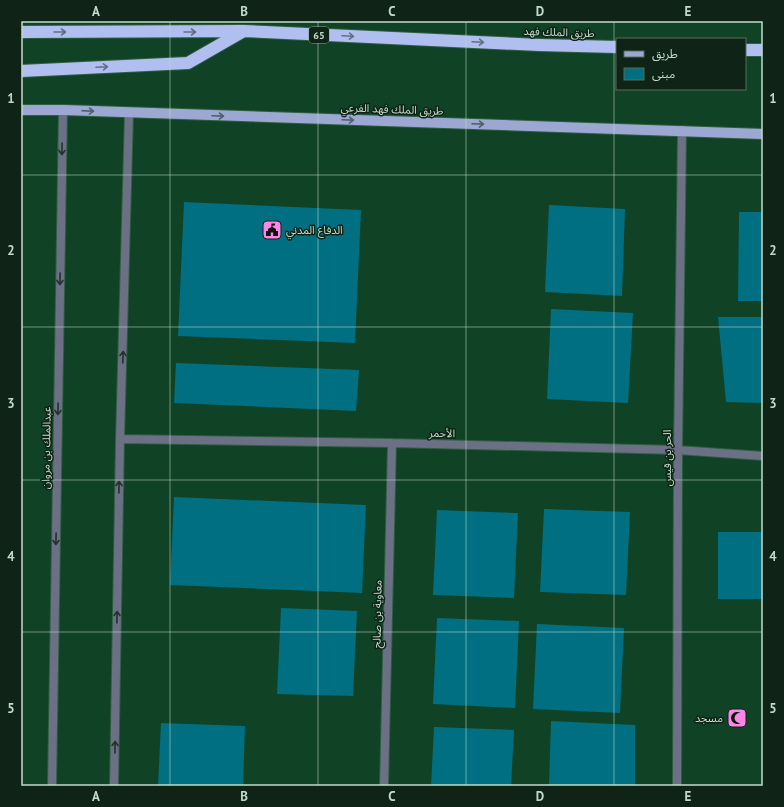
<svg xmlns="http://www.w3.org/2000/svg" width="784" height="807" viewBox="0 0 784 807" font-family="'PT Sans','Noto Sans Arabic',sans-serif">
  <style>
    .building { fill: #006f81 }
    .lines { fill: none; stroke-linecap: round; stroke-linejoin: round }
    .street-casing { stroke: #305e43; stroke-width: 10 }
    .primary-casing { stroke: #305e43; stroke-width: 12 }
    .highway-casing { stroke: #305e43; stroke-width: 14 }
    .street { stroke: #6b7085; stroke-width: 8 }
    .primary { stroke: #9da8d2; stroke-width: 10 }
    .highway { stroke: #b1bef0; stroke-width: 12 }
    .oneway { stroke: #607083 }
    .oneway2 { stroke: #4f5f6b }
    .oneway3 { stroke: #21322c }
    .grid { fill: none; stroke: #c2dbc9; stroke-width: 1; stroke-opacity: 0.55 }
    .labels { text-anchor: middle; stroke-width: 3; stroke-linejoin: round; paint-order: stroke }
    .shield { fill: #0f2316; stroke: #8ca493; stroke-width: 1 }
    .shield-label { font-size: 10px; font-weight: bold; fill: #c2dbc9 }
    .street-label { font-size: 11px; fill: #c2dbc9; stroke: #0f2316 }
    .poi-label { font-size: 11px; fill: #c2dbc9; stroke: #0f2316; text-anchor: start }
    .neatline { fill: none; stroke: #c2dbc9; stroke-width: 1.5 }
    .grid-label { font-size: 13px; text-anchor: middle; font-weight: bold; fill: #c2dbc9 }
  </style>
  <rect width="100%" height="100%" fill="#104225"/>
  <!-- building -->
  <path class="building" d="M184 202 361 210 355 343 178 336Z
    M549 205 625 209 622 296 545 292Z
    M739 212H763V301H738Z
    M551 309 633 313 628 403 547 399Z
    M718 317H763V403L726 402Z
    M176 363 359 370 356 411 174 403Z
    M174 497 366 505 362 593 170 585Z
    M544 509 630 512 626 595 540 592Z
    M437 510 518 513 514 598 433 595Z
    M718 532H763V599H718Z
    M281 608 357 611 353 696 277 694Z
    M437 618 519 621 515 708 433 704Z
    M537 624 624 628 620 713 533 709Z
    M551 721 635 725V786H549Z
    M161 723 245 726 243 786H158Z
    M434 727 514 730 511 786H431Z"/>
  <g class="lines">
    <!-- street casing -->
    <g class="street-casing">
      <path id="street" d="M120 439 392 443 678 450 763 456
        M52 786 63 110
        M114 786 120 439 129 113
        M384 786 392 443
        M677 786 678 450 682 130"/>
    </g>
    <!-- primary casing -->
    <g class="primary-casing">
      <path id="primary" d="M21 110H63L763 134"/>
    </g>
    <!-- highway casing -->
    <g class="highway-casing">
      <path id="highway" d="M21 32 244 31 539 45 617 47
        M745 50H763
        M21 71 188 63 242 32"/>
    </g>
    <!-- street -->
    <use href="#street" class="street"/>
    <!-- primary -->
    <use href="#primary" class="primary"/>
    <!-- highway -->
    <use href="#highway" class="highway"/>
  </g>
  <!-- one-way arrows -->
  <defs><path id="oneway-shaft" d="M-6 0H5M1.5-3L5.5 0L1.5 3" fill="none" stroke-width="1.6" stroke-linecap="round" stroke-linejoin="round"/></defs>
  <g class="oneway">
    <use href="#oneway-shaft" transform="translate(60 32)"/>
    <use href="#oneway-shaft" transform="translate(190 32)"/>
    <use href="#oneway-shaft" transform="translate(348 36) rotate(3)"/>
    <use href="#oneway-shaft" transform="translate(478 42) rotate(3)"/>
    <use href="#oneway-shaft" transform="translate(102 67) rotate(-3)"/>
  </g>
  <g class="oneway2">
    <use href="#oneway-shaft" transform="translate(88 111) rotate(2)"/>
    <use href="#oneway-shaft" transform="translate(218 116) rotate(2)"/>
    <use href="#oneway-shaft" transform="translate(348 120) rotate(2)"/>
    <use href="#oneway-shaft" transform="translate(478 124) rotate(2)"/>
  </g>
  <g class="oneway3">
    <use href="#oneway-shaft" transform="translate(62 149) rotate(91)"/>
    <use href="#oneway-shaft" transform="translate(60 279) rotate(91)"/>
    <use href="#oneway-shaft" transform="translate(123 357) rotate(-88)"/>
    <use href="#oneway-shaft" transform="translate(58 409) rotate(91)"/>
    <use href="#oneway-shaft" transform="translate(119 487) rotate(-89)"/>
    <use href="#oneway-shaft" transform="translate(56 539) rotate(91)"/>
    <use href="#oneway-shaft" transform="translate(117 617) rotate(-89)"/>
    <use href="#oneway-shaft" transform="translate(115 747) rotate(-89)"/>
  </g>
  <!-- grid -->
  <path class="grid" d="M170 21V786M318 21V786M466 21V786M614 21V786M21 175H763M21 327H763M21 480H763M21 632H763"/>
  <!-- icons -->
  <defs>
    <g id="civic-square" transform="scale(1)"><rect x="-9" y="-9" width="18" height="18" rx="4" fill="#fa87e7" stroke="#0f2316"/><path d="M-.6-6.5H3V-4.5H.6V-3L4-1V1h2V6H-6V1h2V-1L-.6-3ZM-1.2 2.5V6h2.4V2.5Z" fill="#111"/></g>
    <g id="mosque-square" transform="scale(1)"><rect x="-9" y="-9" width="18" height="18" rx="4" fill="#fa87e7" stroke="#0f2316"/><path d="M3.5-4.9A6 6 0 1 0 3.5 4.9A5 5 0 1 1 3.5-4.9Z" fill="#111"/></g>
  </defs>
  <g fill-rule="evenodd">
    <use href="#civic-square" x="272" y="230"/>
    <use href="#mosque-square" x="737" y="718"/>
  </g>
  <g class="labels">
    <!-- shield labels -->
    <rect class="shield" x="309" y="27" width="20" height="16" rx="3"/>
    <g class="shield-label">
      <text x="319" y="39">65</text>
    </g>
    <!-- street labels -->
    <g class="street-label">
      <text transform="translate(559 32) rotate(2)" y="4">طريق الملك فهد</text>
      <text transform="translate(392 109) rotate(2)" y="4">طريق الملك فهد الفرعي</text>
      <text transform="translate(442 433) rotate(1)" y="4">الأحمر</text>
      <text transform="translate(46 448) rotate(-89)" y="4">عبدالملك بن مروان</text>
      <text transform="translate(667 458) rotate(-90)" y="4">الحر بن قيس</text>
      <text transform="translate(377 614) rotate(-89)" y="4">معاوية بن صالح</text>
    </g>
    <!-- poi labels -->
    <g class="poi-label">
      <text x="286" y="234">الدفاع المدني</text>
      <text x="723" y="722" text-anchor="end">مسجد</text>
    </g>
  </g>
  <!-- border -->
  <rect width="784" height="807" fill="none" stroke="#0f2316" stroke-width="44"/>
  <!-- legend -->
  <rect x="616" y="38" width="130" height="52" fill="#0f2316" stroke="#576d5e"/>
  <rect x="624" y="51" width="20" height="6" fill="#9da8d2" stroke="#576d5e"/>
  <text x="652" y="58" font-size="12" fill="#c2dbc9">طريق</text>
  <rect x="624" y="68" width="20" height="12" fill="#006f81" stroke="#576d5e"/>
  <text x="652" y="78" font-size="12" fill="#c2dbc9">مبنى</text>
  <rect x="22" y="22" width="740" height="763" class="neatline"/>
  <g class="grid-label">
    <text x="96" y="16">A</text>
    <text x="244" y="16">B</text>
    <text x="392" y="16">C</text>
    <text x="540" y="16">D</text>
    <text x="688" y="16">E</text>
    <text x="11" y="103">1</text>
    <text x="773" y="103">1</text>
    <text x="11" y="255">2</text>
    <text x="773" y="255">2</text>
    <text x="11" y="408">3</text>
    <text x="773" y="408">3</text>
    <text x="11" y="561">4</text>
    <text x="773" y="561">4</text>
    <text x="11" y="713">5</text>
    <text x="773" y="713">5</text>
    <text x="96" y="801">A</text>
    <text x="244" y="801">B</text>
    <text x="392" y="801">C</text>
    <text x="540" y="801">D</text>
    <text x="688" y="801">E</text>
  </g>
</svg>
